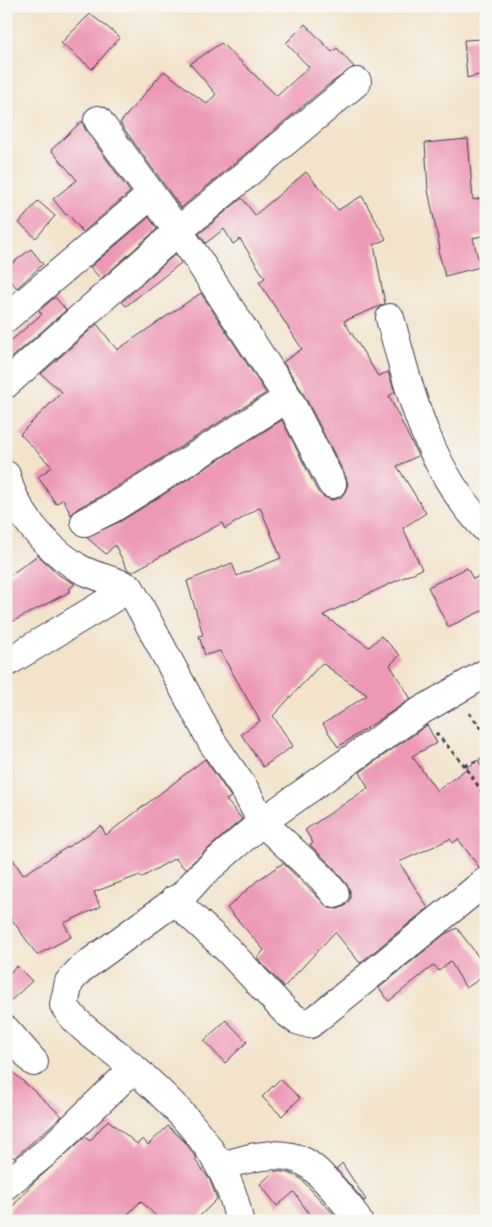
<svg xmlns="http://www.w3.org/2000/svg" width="492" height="1227" viewBox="0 0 492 1227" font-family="Vollkorn,serif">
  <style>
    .building { fill: #ed99b6 }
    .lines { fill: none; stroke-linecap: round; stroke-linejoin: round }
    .minor-casing { stroke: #413f50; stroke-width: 30 }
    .path { stroke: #413f50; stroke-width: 3; stroke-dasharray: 4 4; stroke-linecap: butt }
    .minor { stroke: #fff; stroke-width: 28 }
  </style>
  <rect width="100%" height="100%" fill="#f6f6f2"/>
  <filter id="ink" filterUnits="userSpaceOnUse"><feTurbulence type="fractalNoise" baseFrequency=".02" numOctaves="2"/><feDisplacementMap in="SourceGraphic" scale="10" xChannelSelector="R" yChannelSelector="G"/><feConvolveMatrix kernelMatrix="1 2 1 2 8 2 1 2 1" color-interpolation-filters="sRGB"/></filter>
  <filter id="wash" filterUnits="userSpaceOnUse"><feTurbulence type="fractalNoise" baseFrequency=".0096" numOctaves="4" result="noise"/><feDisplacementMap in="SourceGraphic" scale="20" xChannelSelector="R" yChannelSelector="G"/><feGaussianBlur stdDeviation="1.12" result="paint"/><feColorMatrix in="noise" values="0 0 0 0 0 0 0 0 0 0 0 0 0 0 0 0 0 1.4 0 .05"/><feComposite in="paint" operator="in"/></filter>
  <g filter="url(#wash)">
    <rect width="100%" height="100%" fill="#f2e3ca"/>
    <g id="blocks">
      <!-- building -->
      <path class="building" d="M90 14 120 37 92 69 61 43Z
        M305 24 332 52 337 48 354 67 328 85 181 208 120 123 164 71 207 104 216 94 190 64 221 43 277 96 309 67 286 43Z
        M486 39V73L467 78 464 40Z
        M82 121 85 129 130 192 83 232 68 214 66 215 53 199 77 180 51 150Z
        M468 139 473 200 486 197V235L473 238 480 267 445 276 438 250 440 249 428 190 425 143Z
        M306 172 338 210 362 196 386 239 374 245 385 304 344 321 378 376 388 372 395 392 389 396 418 456 397 466 426 513 403 528 422 569 323 615 369 647 381 636 400 655 390 665 411 699 338 747 323 724 367 695 322 663 273 716 293 746 263 767 241 734 260 721 220 651 205 655 199 636 203 635 187 581 232 563 237 576 281 558 260 507 225 529 222 523 132 572 127 569 115 545 106 554 86 537 121 521 282 420 318 492 324 497 332 500 340 498 345 492 348 484 346 477 302 391 283 362 302 349 259 282 265 278 240 239 233 244 224 229 206 243 199 234 242 198 255 215Z
        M38 201 55 216 36 238 19 223Z
        M149 217 157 229 101 279 90 267Z
        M31 249 43 264 17 288 6 276V268Z
        M175 254 181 263 126 306 122 302Z
        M201 293 266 393 105 494 78 508 71 515 63 499 56 504 38 477 52 467 20 434 62 392 41 374 97 324 117 350Z
        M55 297 66 310 6 363V345L42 314 39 311Z
        M38 555 59 575 75 584 69 589 71 591 6 625V578Z
        M467 568 473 579 486 573V609L448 627 428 587Z
        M427 725 437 743 412 756 437 791 478 760 486 774V866L479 867 458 839 453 843 450 839 399 862 428 908 360 963 335 932 284 987 257 958 264 950 227 908 258 880 283 863 329 908 338 909 345 906 350 899V891L347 885 333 867 310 845 313 843 305 830 368 788 360 772Z
        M205 759 231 797 226 800 242 819 185 869 175 858 141 878 140 875 94 892 100 907 64 923 71 937 37 955 6 911V849L23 875 101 826 106 835Z
        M457 928 486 967V975L466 988 450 961 439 971 434 965 389 1001 379 988 445 934Z
        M17 966 32 981 6 1005V976Z
        M226 1020 247 1042 225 1063 204 1041Z
        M6 1066 62 1116 14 1158 6 1150Z
        M280 1079 300 1098 282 1116 262 1097Z
        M108 1120 137 1144 143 1139 148 1145 168 1126 185 1142 197 1159 195 1160 210 1180 217 1199 195 1221H161L141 1201 121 1221H6V1214L32 1184 85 1137 90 1141Z
        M342 1163 366 1200 364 1201 336 1169Z
        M275 1171 289 1173 300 1178 338 1219 335 1221H314L294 1192 277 1206 260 1184Z"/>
    </g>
  </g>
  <g filter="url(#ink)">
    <use href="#blocks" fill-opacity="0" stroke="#413f50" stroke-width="1"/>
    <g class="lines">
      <!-- minor casing -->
      <g class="minor-casing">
        <path id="minor" d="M98 120 195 255 288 398 332 484
          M6 318 151 195
          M390 318C411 396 428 469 486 529
          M6 384 177 232 357 82
          M6 475C15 513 45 546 77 567 93 577 113 579 130 588L212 742 245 790 262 822 322 878 335 894
          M85 522 113 508 288 398
          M6 663 130 588
          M174 900 228 950 286 1012 297 1020 310 1024 486 881
          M6 1030 34 1062
          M220 1167C246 1158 278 1149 303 1161 319 1169 340 1197 352 1211L358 1221
          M6 1185 50 1149 133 1069
          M239 1221C229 1154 172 1101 123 1059 103 1042 78 1028 64 1005L69 982 81 969 183 895 201 875 262 822 417 713 486 673"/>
      </g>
      <!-- path -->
      <path class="path" d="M469 713 486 734
        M436 733 465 766 486 798
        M465 766 486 757"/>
      <!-- minor -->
      <use href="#minor" class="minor"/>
    </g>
  </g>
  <!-- margin -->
  <rect width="492" height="1227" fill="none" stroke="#f6f6f2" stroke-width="25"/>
</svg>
